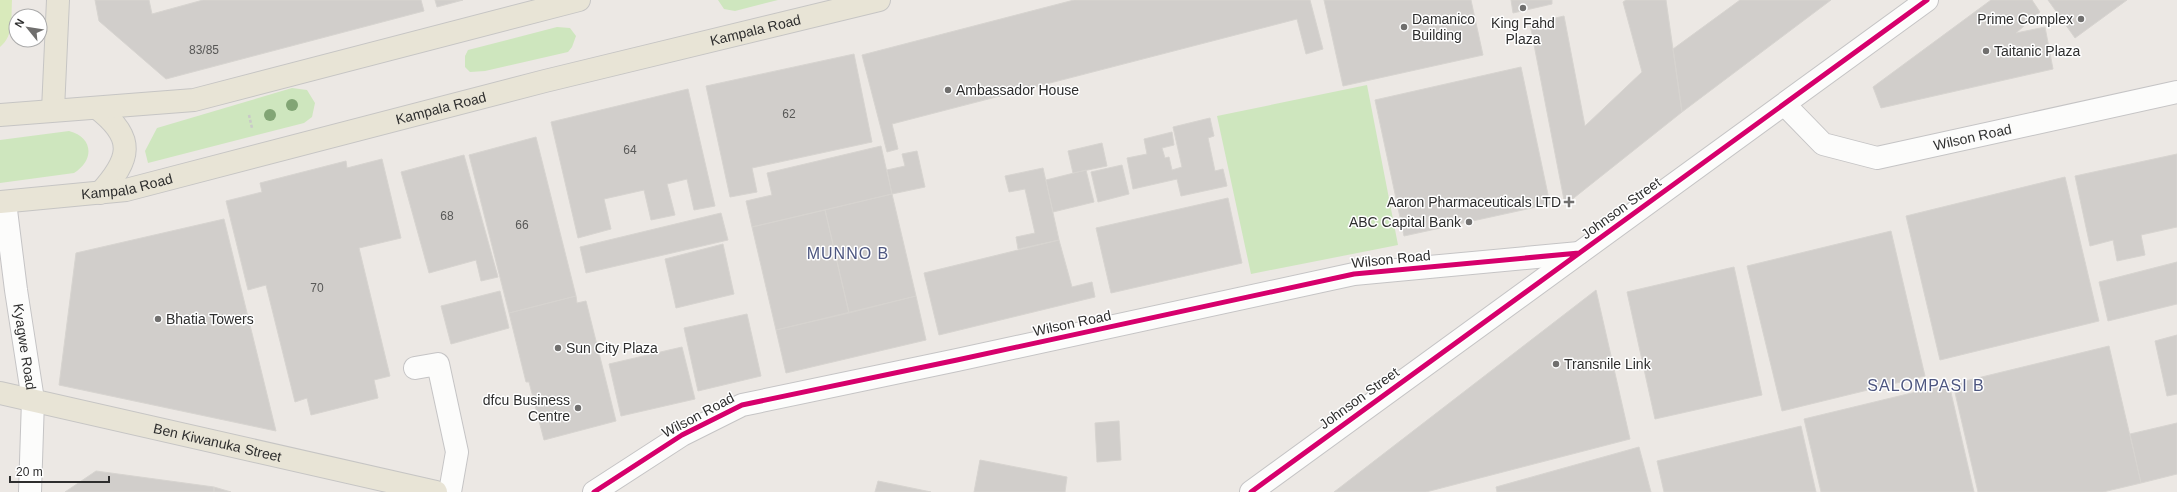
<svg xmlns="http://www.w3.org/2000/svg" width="2177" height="492" viewBox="0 0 2177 492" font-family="Helvetica,sans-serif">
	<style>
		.green { fill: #cee6be }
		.pitch { fill: #d9eabb }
		.building { fill: #d1cecb; stroke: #d7d4d0 }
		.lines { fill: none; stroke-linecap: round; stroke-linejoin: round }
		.minor-casing { stroke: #c5c4c5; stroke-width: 24 }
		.major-casing { stroke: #c6c5c4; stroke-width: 24 }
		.path { stroke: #c9c9c8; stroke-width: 2.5; stroke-dasharray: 3 2; stroke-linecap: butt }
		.minor { stroke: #fcfcfb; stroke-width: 22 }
		.major { stroke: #e8e4d6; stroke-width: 22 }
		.cycleway-casing { stroke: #fff; stroke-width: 8 }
		.cycleway { stroke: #d6006c; stroke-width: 5 }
		.tree { fill: #82a575 }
		.poi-dot { fill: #706f6e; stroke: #fff; stroke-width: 1.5 }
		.labels { text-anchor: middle; stroke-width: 3; stroke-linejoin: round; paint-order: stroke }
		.number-label { font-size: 12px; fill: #585857 }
		.poi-label { font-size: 14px; fill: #2e2e2e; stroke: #fff; text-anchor: start }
		.street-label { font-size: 14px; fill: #2e2e2e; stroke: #fff }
		.quarter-label { font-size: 16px; letter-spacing: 1px; fill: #4d5680; stroke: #fff }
	</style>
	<rect width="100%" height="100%" fill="#ece8e4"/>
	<path class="green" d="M718,0h60l-43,11 -11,-2z
		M557,27l13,1 6,8 -4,11 -4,5 -83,19 -15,1 -5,-5v-11l3,-6z
		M1367,85l31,160 -147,29 -34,-158z
		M292,88l15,2 8,13 -3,14 -8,6 -156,40 -3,-12 12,-23z
		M69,131c24,6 26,29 5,42l-74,10v-43z"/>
	<path class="pitch" d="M0,0h12c-1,17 2,36 -12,47z"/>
	<path class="building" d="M95,0h54l3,14 51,-14h218l3,11 -258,68 -67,-58z
		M435,0h28l-26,7z
		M1074,0h236l13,49 -17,5 -9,-35 -405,105 6,25 -11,3 -25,-97z
		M1324,0h147l12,55 -140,31z
		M1511,0h41v4l-39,9z
		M1626,0h40l16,112 -117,93 -35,-181 34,-8 21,110 57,-54 -19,-70z
		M1740,0h91l-149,112 -9,-63z
		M1991,0h41l8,12 -24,21 29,-6 8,42 -172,39 -8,-21z
		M2048,0h79l-52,38z
		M854,54l18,88 -120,26 5,24 -27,5 -24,-111z
		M1521,67l29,137 -146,32 -29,-136z
		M688,89l27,117 -21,4 -7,-31 -20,5 8,31 -24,5 -7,-30 -40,9 7,30 -33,9 -27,-116z
		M1210,118l4,18 -6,2 7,33 8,-2 4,17 -46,10 -4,-17 -44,10 -6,-31 20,-4 -3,-15 28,-7 2,13 -12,3 3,10 4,-1 3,13 10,-3 -9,-40z
		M536,137l40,159 -67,17 -40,-158z
		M1102,143l5,23 -34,7 -5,-22z
		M881,146l11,48 -140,33 -6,-26 26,-6 -5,-22z
		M917,151l8,36 -33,7 -5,-24 18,-4 -3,-12z
		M2177,154v73l-36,8 4,20 -28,6 -4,-21 -23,6 -15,-70z
		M464,155l34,122 -17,4 -5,-21 -47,13 -28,-101z
		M382,159l19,79 -42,10 31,128 -16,4 4,18 -67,17 -4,-17 -12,4 -29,-117 -18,5 -22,-89 36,-9 -2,-9 86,-22 1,7z
		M1122,165l7,29 -31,8 -7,-30z
		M1043,168l16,72 -41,9 -2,-12 19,-4 -10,-44 -16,3 -4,-16z
		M1086,170l8,32 -41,10 -7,-32z
		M2065,177l34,144 -159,39 -34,-144z
		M892,194l24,102 -67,17 -24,-103z
		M1228,198l14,65 -131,30 -15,-65z
		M825,210l24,103 -73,17 -24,-103z
		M721,213l7,27 -142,33 -6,-26z
		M224,219l52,212 -217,-46 17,-132z
		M1891,231l34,145 -143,35 -35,-145z
		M1059,240l13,47 20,-5 3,15 -156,38 -15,-62z
		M723,244l11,50 -58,14 -11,-49z
		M2177,262v42l-69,17 -9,-39z
		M1734,267l28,128 -107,24 -28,-127z
		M1596,290l34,149 -204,53h-92z
		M500,291l9,37 -58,16 -10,-38z
		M576,296l1,7 9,-2 30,120 -72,19 -15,-58h-3l-17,-69z
		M916,296l10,44 -140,33 -10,-43z
		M747,314l14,62 -63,15 -14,-63z
		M2177,335v59l-10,2 -12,-55z
		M2109,346l32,137 -38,9h-125l-25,-108z
		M682,347l13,52 -74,17 -12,-52z
		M1949,384l25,108h-153l-17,-73z
		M1119,421l2,39 -24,2 -2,-39z
		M2177,423v51l-36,9 -11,-49z
		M1801,426l15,66h-152l-7,-31z
		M1639,447l12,45h-154l-1,-5z
		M980,460l87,17 -2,15h-91z
		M96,471l118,16v5h-149z
		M878,481l53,11h-56z
		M214,487l17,5h-17z"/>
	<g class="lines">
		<defs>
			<g id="minor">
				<path id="s1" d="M1785,105l38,39 54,14 300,-66"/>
				<path id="s2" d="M5,202l11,88 17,110 -3,92"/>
				<path d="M415,368l23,-4 19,88 -7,40"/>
				<path d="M594,492l88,-57 60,-30 215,-45 397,-86 225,-21"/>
				<path d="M1251,492l676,-492"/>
			</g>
			<g id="major">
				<path d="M97,108c39,30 34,51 3,85"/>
				<path d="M53,110l5,-110"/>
				<path d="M0,115l194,-15 385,-100"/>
				<path id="s3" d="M0,202l126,-12 419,-109 334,-81"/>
				<path id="s4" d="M0,393l436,99"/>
			</g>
		</defs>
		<use href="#minor" class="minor-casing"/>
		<use href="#major" class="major-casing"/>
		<path class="path" d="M249,115l3,13"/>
		<use href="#minor" class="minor"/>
		<use href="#major" class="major"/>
		<defs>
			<path id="cycleway" d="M594,492l88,-57 60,-30 215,-45 397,-86 225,-21
				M1251,492l676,-492"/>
		</defs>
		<use href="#cycleway" class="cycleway-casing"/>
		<use href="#cycleway" class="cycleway"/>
	</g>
	<g class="tree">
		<circle cx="292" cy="105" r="6"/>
		<circle cx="270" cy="115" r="6"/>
	</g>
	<g class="poi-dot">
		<circle cx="1523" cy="8" r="4"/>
		<circle cx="2081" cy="19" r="4"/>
		<circle cx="1404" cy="27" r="4"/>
		<circle cx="1986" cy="51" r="4"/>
		<circle cx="948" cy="90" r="4"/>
		<path d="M1567 196h4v4h4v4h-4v4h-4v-4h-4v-4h4z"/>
		<circle cx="1469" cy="222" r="4"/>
		<circle cx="158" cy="319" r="4"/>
		<circle cx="558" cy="348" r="4"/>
		<circle cx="1556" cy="364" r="4"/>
		<circle cx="578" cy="408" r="4"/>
	</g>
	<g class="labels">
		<g class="number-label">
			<text x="204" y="54">83/85</text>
			<text x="789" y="118">62</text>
			<text x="630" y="154">64</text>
			<text x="447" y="220">68</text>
			<text x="522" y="229">66</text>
			<text x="317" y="292">70</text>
		</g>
		<g class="poi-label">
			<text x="1412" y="24">Damanico<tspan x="1412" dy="16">Building</tspan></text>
			<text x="2073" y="24" text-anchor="end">Prime Complex</text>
			<text x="1523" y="28" text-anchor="middle">King Fahd<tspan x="1523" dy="16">Plaza</tspan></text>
			<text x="1994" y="56">Taitanic Plaza</text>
			<text x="956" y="95">Ambassador House</text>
			<text x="1561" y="207" text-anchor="end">Aaron Pharmaceuticals LTD</text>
			<text x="1461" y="227" text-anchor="end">ABC Capital Bank</text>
			<text x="166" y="324">Bhatia Towers</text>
			<text x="566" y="353">Sun City Plaza</text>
			<text x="1564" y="369">Transnile Link</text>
			<text x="570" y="405" text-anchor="end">dfcu Business<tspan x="570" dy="16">Centre</tspan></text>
		</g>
		<g class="street-label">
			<text dy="5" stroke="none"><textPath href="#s3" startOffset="776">Kampala Road</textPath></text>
			<text dy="5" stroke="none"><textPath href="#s3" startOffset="452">Kampala Road</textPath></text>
			<text dy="5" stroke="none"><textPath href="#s1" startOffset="208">Wilson Road</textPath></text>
			<text dy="5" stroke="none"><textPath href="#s3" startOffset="128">Kampala Road</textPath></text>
			<text transform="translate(1621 208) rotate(-36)" y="5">Johnson Street</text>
			<text transform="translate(1391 259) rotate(-6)" y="5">Wilson Road</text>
			<text transform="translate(1072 323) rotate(-12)" y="5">Wilson Road</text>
			<text dy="5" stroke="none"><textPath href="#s2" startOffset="146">Kyagwe Road</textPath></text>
			<text transform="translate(1359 398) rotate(-36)" y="5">Johnson Street</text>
			<text transform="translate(698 415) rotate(-28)" y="5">Wilson Road</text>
			<text dy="5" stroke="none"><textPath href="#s4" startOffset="223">Ben Kiwanuka Street</textPath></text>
		</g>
		<g class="quarter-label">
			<text x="848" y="259">MUNNO B</text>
			<text x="1926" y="391">SALOMPASI B</text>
		</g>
	</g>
	<g transform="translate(28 28) rotate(300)"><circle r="19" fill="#ffffff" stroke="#ababab"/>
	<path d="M0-3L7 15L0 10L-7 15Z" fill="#706f6e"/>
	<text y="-6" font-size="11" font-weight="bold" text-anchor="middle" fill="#2e2e2e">N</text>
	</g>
	<path d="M10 476v6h99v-6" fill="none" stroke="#2e2e2e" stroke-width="2"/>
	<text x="16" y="476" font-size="12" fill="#2e2e2e" stroke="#ffffff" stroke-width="3" paint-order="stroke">20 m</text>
</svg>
